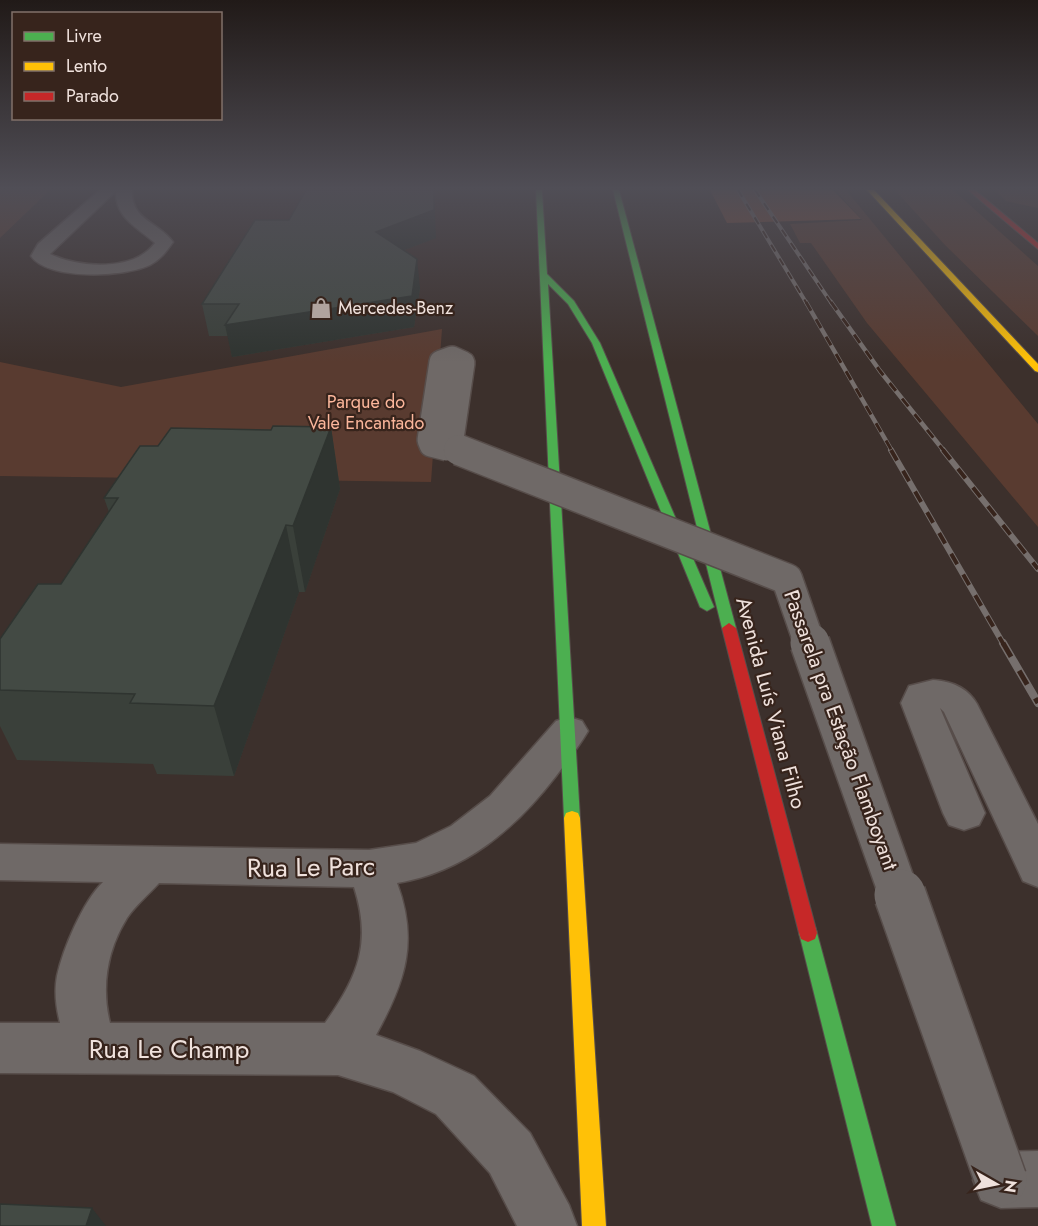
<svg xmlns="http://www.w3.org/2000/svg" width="1038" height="1226" viewBox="0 0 1038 1226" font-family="Jost,sans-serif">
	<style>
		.green { fill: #593b30 }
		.water { fill: #7d4936 }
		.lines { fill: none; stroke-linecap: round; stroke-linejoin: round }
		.street-casing { stroke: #574d4a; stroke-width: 3 }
		.fast-casing { stroke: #574d4a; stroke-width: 2 }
		.slow-casing { stroke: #574d4a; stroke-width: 2 }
		.jam-casing { stroke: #574d4a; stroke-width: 2 }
		.street { fill: #6f6967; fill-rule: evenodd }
		.fast { fill: #4caf50; fill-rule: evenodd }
		.slow { fill: #ffc107; fill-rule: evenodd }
		.jam { fill: #c62828; fill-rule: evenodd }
		.rail-far3-casing { stroke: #766f6d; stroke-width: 4 }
		.rail-far2-casing { stroke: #766f6d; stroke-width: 4.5 }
		.rail-far1-casing { stroke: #766f6d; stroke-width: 6 }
		.rail-casing { stroke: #766f6d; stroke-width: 8 }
		.rail-far3 { stroke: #37241c; stroke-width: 2; stroke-dasharray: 8; stroke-linecap: butt }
		.rail-far2 { stroke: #37241c; stroke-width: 3; stroke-dasharray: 10; stroke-linecap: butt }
		.rail-far1 { stroke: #37241c; stroke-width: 4; stroke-dasharray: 12; stroke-linecap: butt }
		.rail { stroke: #37241c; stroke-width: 5; stroke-dasharray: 16; stroke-linecap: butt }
		.street-bridge-far3-casing { stroke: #574d4a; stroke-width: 26; stroke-linecap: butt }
		.street-bridge-far2-casing { stroke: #574d4a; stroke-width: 33; stroke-linecap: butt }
		.street-bridge-far1-casing { stroke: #574d4a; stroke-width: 42; stroke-linecap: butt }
		.street-bridge-casing { stroke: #574d4a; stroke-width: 54; stroke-linecap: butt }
		.street-bridge-far3 { stroke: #6f6967; stroke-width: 23 }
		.street-bridge-far2 { stroke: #6f6967; stroke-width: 30 }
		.street-bridge-far1 { stroke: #6f6967; stroke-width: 39 }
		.street-bridge { stroke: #6f6967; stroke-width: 51 }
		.wall { fill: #3a403a }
		.shaded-wall { fill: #2f3430 }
		.building { fill: #434a44; stroke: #2f3430; stroke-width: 1.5 }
		.labels { text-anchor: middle; stroke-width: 4.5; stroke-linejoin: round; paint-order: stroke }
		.far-poi-label { font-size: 18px; fill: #efe1dc; stroke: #37241c; text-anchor: start }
		.far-park-label { font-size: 18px; fill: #fbb69b; stroke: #37241c }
		.street-label { font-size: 21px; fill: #efe1dc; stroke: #37241c }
		.near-street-label { font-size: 26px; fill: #efe1dc; stroke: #37241c }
	</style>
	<rect width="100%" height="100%" fill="#3c302c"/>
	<path class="green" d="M0,190h50l-50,48z
		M835,190h11l192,234v103l-171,-204 -56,-80h-11l-10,-19 72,-4z
		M895,190h58l85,76v70l-93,-91z
		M995,190h43v18l-32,-7z
		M442,329l-11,153 -431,-6v-114l121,25z"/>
	<path class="water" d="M710,190h123l28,29 -134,4z"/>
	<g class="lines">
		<defs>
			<path id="street" d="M100,190h32c-1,31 26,31 41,52 -7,10 -12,17 -23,23 -24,12 -102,16 -119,-9l7,-12zM116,191c-1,27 21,36 39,52 -21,29 -76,25 -105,11z
				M933,680c18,1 35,8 44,24l61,120v63l-15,-6 -79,-169 -4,-4 45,105 -6,12 -15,5 -15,-5 -6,-12 -42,-110 8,-17z
				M569,717l13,4 6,10c-9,16 -21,30 -32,45 -41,53 -91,96 -159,107 22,59 8,99 -21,152l44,16 54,25 56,57 39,72 8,21h-60l-27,-53 -54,-59 -43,-22 -55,-17 -338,-2v-50h60c-4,-16 -6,-31 -3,-47 6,-27 26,-75 46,-94l-103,-2v-36l369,6 47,-7 35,-17 39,-30 66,-75zM159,883l195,4c18,56 4,90 -29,136h-215c-9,-36 -3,-73 17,-105 8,-12 22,-24 32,-35z
				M1038,1151v56l-37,1 -20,-8 -8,-20 8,-20 20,-8z"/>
			<path id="fast" d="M536,190h6l5,84 27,27 26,42 114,264 -7,4 -7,-4 -108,-264 -24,-39 -20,-20 32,534 -2,5 -6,2 -6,-2 -2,-5z
				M613,190h6l117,438 -7,5 -7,-5z
				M808,924l7,3 2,6 79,293h-24l-73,-293 2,-6z"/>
			<path id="slow" d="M867,190h7l164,174v8l-3,-1z
				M572,811l6,2 2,5 26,408h-24l-18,-408 2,-5z"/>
			<path id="jam" d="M968,190h7l63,53v6z
				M729,623l7,5 81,305 -2,6 -7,3 -7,-3 -2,-6 -77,-305z"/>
		</defs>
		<use href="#street" class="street-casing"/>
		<use href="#fast" class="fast-casing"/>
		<use href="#slow" class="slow-casing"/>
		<use href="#jam" class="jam-casing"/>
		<use href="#street" class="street"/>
		<use href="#fast" class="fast"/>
		<use href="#slow" class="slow"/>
		<use href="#jam" class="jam"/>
		<defs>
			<path id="rail-far3" d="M738,190l69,114
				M755,190l77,114"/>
			<path id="rail-far2" d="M806,302l86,149
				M831,302l49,69 64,80"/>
			<path id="rail-far1" d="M891,450l113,195
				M943,450l95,119"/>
			<path id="rail" d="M1003,643l35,60"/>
		</defs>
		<use href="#rail-far3" class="rail-far3-casing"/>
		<use href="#rail-far2" class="rail-far2-casing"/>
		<use href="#rail-far1" class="rail-far1-casing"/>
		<use href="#rail" class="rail-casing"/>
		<use href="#rail-far3" class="rail-far3"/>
		<use href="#rail-far2" class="rail-far2"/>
		<use href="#rail-far1" class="rail-far1"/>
		<use href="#rail" class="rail"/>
		<defs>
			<path id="street-bridge-far3" d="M447,449l-16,-4 -2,-5 12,-78 11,-4 11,5 -11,76 3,8 6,4"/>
			<path id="street-bridge-far2" d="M459,450l328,129 23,66"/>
			<path id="street-bridge-far1" d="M810,643l90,254"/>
			<path id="street-bridge" d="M900,895l101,285"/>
		</defs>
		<use href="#street-bridge-far3" class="street-bridge-far3-casing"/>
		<use href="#street-bridge-far2" class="street-bridge-far2-casing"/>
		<use href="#street-bridge-far1" class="street-bridge-far1-casing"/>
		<use href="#street-bridge" class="street-bridge-casing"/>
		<use href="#street-bridge-far3" class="street-bridge-far3"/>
		<use href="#street-bridge-far2" class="street-bridge-far2"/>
		<use href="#street-bridge-far1" class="street-bridge-far1"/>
		<use href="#street-bridge" class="street-bridge"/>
	</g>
	<path class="wall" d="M436,238l-32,12 16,38 -6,39 -182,30 -4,-21h-19l-7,-32z
		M331,427l9,62 -35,103h-6l-65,184 -77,-2 -4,-10 -136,-4 -17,-34v-87l61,-55 48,-72 -5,-14 54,-52 113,-16z"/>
	<path class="shaded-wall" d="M434,190l2,48 -58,22 -2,-28z
		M417,259l3,29 -6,39 -182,30 -7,-32z
		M331,427l9,62 -35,103 -12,-66z
		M286,525l13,67 -65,184 -20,-70z
		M92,1208l14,18h-20z"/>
	<path class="building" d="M306,190h128v20l-58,22 41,27 -5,37 -187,29 14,-21h-37l53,-84h34z
		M273,426l58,1 -38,99 -7,-1 -72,181 -84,-3 5,-9 -135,-4v-51l38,-55h23l57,-86h-14l36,-52h18l13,-18 100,2z
		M0,1204l92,4 -6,18h-86z"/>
	<linearGradient id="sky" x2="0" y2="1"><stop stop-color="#211a18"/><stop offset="0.52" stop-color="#504e56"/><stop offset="1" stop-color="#504e56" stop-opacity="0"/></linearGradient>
	<rect width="1038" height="362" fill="url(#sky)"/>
	<defs>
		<symbol id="shop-bare" viewBox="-9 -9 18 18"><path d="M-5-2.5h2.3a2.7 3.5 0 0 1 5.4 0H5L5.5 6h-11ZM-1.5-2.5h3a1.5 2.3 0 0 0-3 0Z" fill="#b0a39e" stroke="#37241c" stroke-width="2.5" paint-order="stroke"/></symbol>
	</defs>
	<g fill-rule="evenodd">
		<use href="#shop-bare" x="306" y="293" width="30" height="30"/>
	</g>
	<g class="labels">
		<g class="far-poi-label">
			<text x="338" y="314">Mercedes-Benz</text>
		</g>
		<g class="far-park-label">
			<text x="366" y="408">Parque do<tspan x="366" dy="21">Vale Encantado</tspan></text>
		</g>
		<g class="street-label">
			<text transform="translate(771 703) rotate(75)" y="7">Avenida Luís Viana Filho</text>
			<text transform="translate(841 730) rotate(70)" y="7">Passarela pra Estação Flamboyant</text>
		</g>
		<g class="near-street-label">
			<text transform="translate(311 867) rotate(-1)" y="9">Rua Le Parc</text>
			<text x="169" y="1058">Rua Le Champ</text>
		</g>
	</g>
	<rect x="12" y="12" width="210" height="108" fill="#37241c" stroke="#817069" stroke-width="1.5"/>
	<rect x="24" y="32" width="30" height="9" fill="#4caf50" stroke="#817069" stroke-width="1.5"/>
	<text x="66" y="42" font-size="18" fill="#efe1dc">Livre</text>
	<rect x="24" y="62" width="30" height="9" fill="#ffc107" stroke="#817069" stroke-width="1.5"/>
	<text x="66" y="72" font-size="18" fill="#efe1dc">Lento</text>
	<rect x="24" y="92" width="30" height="9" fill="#c62828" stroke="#817069" stroke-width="1.5"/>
	<text x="66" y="102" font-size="18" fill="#efe1dc">Parado</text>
	<g transform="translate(996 1184) rotate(99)" stroke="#37241c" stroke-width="4.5" paint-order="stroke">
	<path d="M0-4.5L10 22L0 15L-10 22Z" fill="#efe1dc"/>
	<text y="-9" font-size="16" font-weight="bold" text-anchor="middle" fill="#efe1dc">N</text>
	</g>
</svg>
